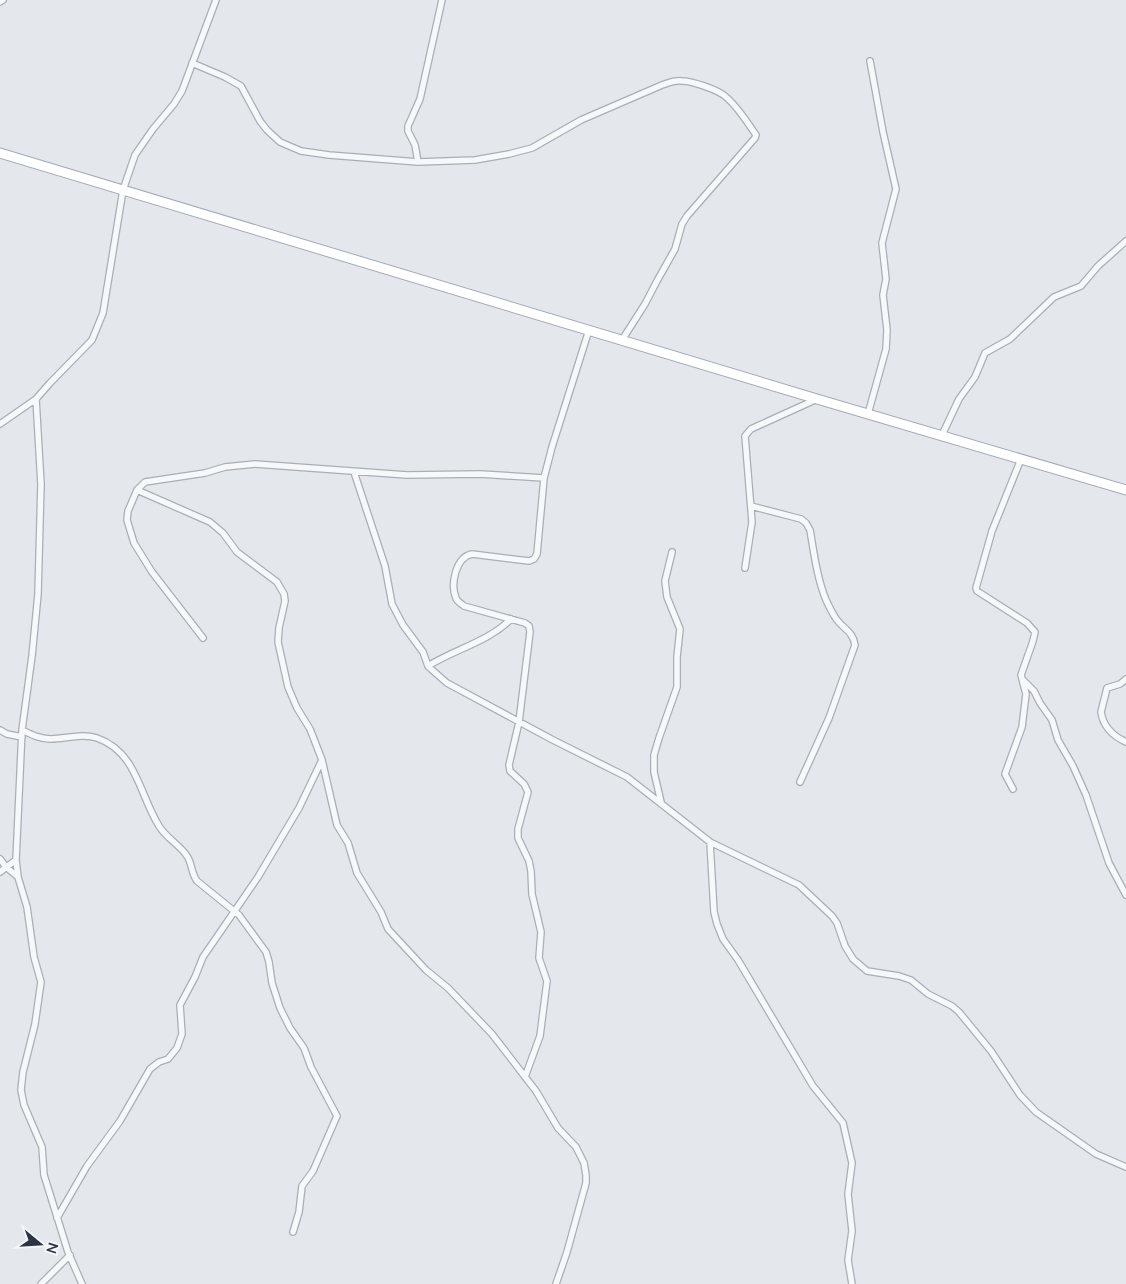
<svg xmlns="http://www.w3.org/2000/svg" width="1126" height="1284" viewBox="0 0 1126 1284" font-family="Mulish,sans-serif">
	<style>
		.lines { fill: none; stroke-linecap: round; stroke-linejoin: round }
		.street-casing { stroke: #a9aeb7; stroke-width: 8 }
		.primary-casing { stroke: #a3abb8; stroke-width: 11 }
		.street { stroke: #f7f8fa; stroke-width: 5.5 }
		.primary { stroke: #fff; stroke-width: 9 }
	</style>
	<rect width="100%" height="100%" fill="#e4e7ec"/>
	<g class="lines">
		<defs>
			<path id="street" d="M0,2l3,-2
				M192,63l33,14 16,9 19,35 7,9 13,12 21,9 28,4 89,7 57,-2 34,-6 23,-6 49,-28 81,-35c6,-2 13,-5 20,-4 10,0 37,9 44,16 12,10 21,25 30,38l-1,3 -68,78 -5,8 -7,25 -18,32 -12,23 -23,36
				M418,162l-3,-17 -7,-14v-5l12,-27 22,-99
				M36,399l5,85 -3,110 -6,62 -10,74 -6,130 2,17 9,30 7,50 7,25 -6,42 -12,48 -2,18 3,15 18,42 2,28 24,77 14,32
				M868,414l18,-65 1,-19 -4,-35 3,-16 -4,-36 14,-54 -13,-57 -13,-71
				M0,424l36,-25 14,-16 42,-43 11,-27 20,-123 12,-35 18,-26 21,-25 8,-13 34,-91
				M942,435l17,-36 16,-22 10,-24 25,-14 44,-42 27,-11 17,-20 28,-25
				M354,472l31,94 7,38 11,21 20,27 5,14 3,3 16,14 106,57 74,37 83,65 89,43 33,31 5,7 8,23 8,13 14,12 32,5 12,4 17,14 24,12 7,6 32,39 29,44 16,17 60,42 30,13
				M137,490l73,32 13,11 14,19 40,30 7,12 1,7 -6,27 -1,14 10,45 9,21 13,21 12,31 15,65 11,18 9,30 24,39 7,17 38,41 22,18 44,46 44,57 22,37 18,19 8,16 2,12v8l-19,69 -11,32
				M751,506l50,13 5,4 4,7c4,23 7,48 16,70 3,6 7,15 11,20 8,10 16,12 18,25l-26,73 -29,64
				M745,568l7,-46 -7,-86 6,-7 66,-30
				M203,638l-51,-66 -18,-29 -7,-23 1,-9 9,-21 8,-8 60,-9 20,-6 30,-3 152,11 73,-1 64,4
				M428,666c27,-17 60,-24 83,-47
				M1126,679l-6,5 -13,4 -6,24c2,14 12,24 25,30
				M1023,680l11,11 6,12 12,17 6,20 15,26 13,29 23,68 17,32
				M0,730l7,4 15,3
				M22,730c10,5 18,9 29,9 14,0 31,-6 46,-1 40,14 42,56 62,88 7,12 21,19 28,30 5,7 4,17 10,25l42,34 27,37 3,10 3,21 8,25 10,20 14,20 7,19 26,49 -24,55 -11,15 -3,26 -6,20
				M1013,789l-8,-15 17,-47 4,-33 -5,-19 12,-34 2,-9 -8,-9 -50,-32 -1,-3 16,-57 29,-72
				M661,802l-7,-30v-17l5,-17 18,-51v-30l3,-28 -13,-32 -2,-16 7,-29
				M710,842l4,70 3,12 6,15 15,21 75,126 30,37 9,40 -4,31 4,37 -4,29 4,24
				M0,859l6,8 12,10
				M0,872l16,-12
				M525,1077l15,-41 7,-55 -8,-23 2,-26 -9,-38 -1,-23 -2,-10 -11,-23v-9l10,-37 -4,-8 -14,-13 -1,-6 10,-43 11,-90 -1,-6 -4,-3 -61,-17c-3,-3 -7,-4 -8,-8 -6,-14 0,-41 16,-44l57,7 5,-2 3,-5 7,-76 8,-31 37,-117
				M57,1218l30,-52 33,-45 30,-52 9,-7 9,-3 9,-11 5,-14 -2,-29 15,-28 8,-20 55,-80 41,-69 23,-48
				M41,1284l29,-29"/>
			<path id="primary" d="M0,153l817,246 309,91"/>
		</defs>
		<use href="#street" class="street-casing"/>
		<use href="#primary" class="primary-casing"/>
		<use href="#street" class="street"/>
		<use href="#primary" class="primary"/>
	</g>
	<g transform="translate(40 1244) rotate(108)" stroke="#f4f6f9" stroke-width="4" paint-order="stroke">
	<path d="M0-4L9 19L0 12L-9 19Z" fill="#2b3445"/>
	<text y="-8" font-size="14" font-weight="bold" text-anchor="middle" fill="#2b3445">N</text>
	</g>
</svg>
